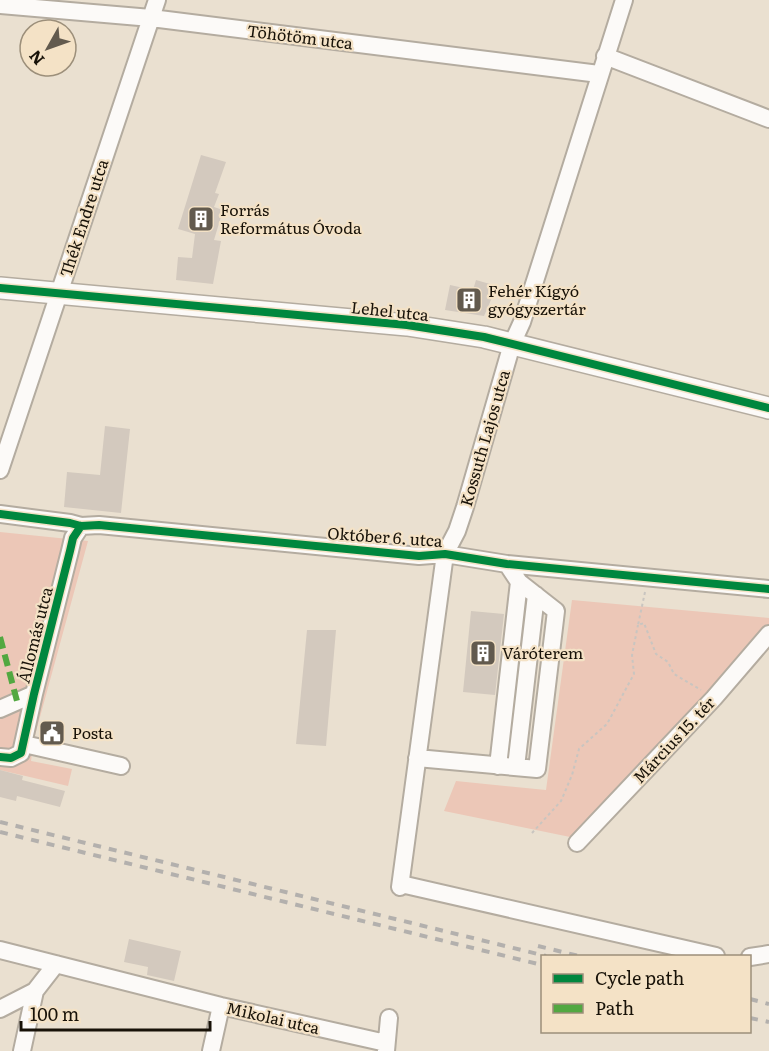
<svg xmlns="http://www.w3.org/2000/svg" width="769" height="1051" viewBox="0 0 769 1051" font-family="Literata,serif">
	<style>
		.green { fill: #ecc7b7 }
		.building { fill: #d3c9be }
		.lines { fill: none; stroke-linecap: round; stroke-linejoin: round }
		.minor-casing { stroke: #b4aca0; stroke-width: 20 }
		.major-casing { stroke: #b4aca0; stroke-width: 24 }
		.path { stroke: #c9c5c0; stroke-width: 2; stroke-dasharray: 3 3; stroke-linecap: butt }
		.minor { stroke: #fcfaf8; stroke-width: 16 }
		.major { stroke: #fcfaf8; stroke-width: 21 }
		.rail { stroke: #b3b0ad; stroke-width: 4; stroke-dasharray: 8 8; stroke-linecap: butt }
		.quiet { stroke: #52a841; stroke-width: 6; stroke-dasharray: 12 6; stroke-linecap: butt }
		.cycleway-casing { stroke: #f4e2c6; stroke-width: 11 }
		.cycleway { stroke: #00873e; stroke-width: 8 }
		.labels { text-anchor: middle; stroke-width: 4.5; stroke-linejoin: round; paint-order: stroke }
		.street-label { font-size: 16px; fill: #181208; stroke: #f4e2c6 }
		.poi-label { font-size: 16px; fill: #181208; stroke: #f4e2c6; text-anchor: start }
	</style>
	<rect width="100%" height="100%" fill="#eae0d0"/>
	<path class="green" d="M0,532l88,9 -54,198 -3,22 41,8 -4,17 -68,-16z
		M572,600l197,18v18l-194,202 -131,-27 12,-30 90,9z"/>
	<path class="building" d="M201,155l25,7 -11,31 4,1 -5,13 9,3 -9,30 7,1 -8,43 -37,-4 2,-23 14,1 3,-24 -17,-5z
		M476,280l21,6 -13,30 -39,-6 5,-25 23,5z
		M105,426l25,3 -9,84 -57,-6 3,-35 33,3z
		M471,611l33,3 -9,81 -32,-3z
		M307,630h29l-10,116 -30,-2z
		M0,770l23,6 -1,4 43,11 -5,16 -43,-11 -1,5 -16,-4z
		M129,939l52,12 -7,30 -27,-6 1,-8 -24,-5z"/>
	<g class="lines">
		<defs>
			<path id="minor" d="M0,5l151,13 448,56
				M605,56l164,63
				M0,470l157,-470
				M0,514l70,9 11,3 18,-1 320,31 26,-2 62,10 262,25
				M0,709l34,-15
				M24,744l97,22
				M0,757l11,1 10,-5 13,-59 36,-143 3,-13 8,-12
				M417,758l120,11 19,-158 -37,-29 -12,-18
				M498,766l21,-184
				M516,767l20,-172
				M577,843l137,-145 55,-64
				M401,884l315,72
				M400,887l45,-333 12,-23 8,-24 47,-163 10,-22 102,-322
				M0,950l221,56 165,37
				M750,957l19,-3
				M0,1009l35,-18
				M22,1051l13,-60 21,-27
				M211,1051l10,-45
				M386,1051l3,-33"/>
			<path id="major" d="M0,288l407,37 77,12 285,71"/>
		</defs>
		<use href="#minor" class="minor-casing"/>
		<use href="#major" class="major-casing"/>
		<path class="path" d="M645,592l-7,33 6,-2 12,31 12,8 6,12 27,16
			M532,833l29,-32 11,-26 7,-26 28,-25 21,-39 6,-11 -2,-19 6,-30"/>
		<use href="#minor" class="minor"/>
		<use href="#major" class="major"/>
		<path class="rail" d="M0,822l546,134
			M0,832l542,133
			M538,946l41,10
			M750,999l19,5
			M750,1018l19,4"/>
		<path class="quiet" d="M0,637l17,64"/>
		<defs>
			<path id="cycleway" d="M0,288l407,37 77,12 285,71
				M0,514l70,9 11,3 18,-1 320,31 26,-2 62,10 262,25
				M0,757l11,1 10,-5 13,-59 36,-143 3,-13 8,-12"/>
		</defs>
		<use href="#cycleway" class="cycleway-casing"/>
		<use href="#cycleway" class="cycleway"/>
	</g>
	<defs>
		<symbol id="building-square" viewBox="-11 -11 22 22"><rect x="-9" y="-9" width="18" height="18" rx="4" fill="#625a4e" stroke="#f4e2c6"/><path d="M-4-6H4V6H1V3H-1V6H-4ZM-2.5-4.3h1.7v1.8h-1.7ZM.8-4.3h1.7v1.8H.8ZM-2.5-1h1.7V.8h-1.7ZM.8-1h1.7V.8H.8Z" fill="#fff"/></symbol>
		<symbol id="civic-square" viewBox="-11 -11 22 22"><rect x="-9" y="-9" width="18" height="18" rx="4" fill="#625a4e" stroke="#f4e2c6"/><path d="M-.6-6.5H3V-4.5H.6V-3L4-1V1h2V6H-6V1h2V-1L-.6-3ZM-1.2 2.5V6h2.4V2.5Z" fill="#fff"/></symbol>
	</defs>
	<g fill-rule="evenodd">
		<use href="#building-square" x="186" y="204" width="30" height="30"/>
		<use href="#building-square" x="454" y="285" width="30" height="30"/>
		<use href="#building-square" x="468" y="638" width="30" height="30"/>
		<use href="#civic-square" x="37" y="718" width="30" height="30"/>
	</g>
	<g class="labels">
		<g class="street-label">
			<text transform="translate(300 37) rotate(7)" y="6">Töhötöm utca</text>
			<text transform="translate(84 218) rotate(-72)" y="6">Thék Endre utca</text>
			<text transform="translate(390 311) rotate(6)" y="6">Lehel utca</text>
			<text transform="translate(485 438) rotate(-74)" y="6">Kossuth Lajos utca</text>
			<text transform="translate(385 537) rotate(4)" y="6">Október 6. utca</text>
			<text transform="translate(35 635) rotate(-76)" y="6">Állomás utca</text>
			<text transform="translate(674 740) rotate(-47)" y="6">Március 15. tér</text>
			<text transform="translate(273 1018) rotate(13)" y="6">Mikolai utca</text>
		</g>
		<g class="poi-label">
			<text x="220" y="216">Forrás<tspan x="220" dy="18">Református Óvoda</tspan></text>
			<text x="488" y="297">Fehér Kígyó<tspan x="488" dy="18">gyógyszertár</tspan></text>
			<text x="502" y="659">Váróterem</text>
			<text x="72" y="739">Posta</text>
		</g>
	</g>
	<rect x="541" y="955" width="210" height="78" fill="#f4e2c6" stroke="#9c8f7a" stroke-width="1.5"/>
	<rect x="553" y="974" width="30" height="9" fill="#00873e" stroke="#9c8f7a" stroke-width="1.5"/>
	<text x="595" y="985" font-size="18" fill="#181208">Cycle path</text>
	<rect x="553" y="1004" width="30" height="9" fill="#52a841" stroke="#9c8f7a" stroke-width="1.5"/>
	<text x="595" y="1015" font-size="18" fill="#181208">Path</text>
	<g transform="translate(48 48) rotate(230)"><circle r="28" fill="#f4e2c6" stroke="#9c8f7a" stroke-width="1.5"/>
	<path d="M0-4.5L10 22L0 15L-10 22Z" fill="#625a4e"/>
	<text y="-9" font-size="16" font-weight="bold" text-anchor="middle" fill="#181208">N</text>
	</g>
	<path d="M21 1021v9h189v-9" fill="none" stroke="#181208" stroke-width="3"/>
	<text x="30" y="1021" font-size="18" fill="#181208" stroke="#f4e2c6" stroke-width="4.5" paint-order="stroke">100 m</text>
</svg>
